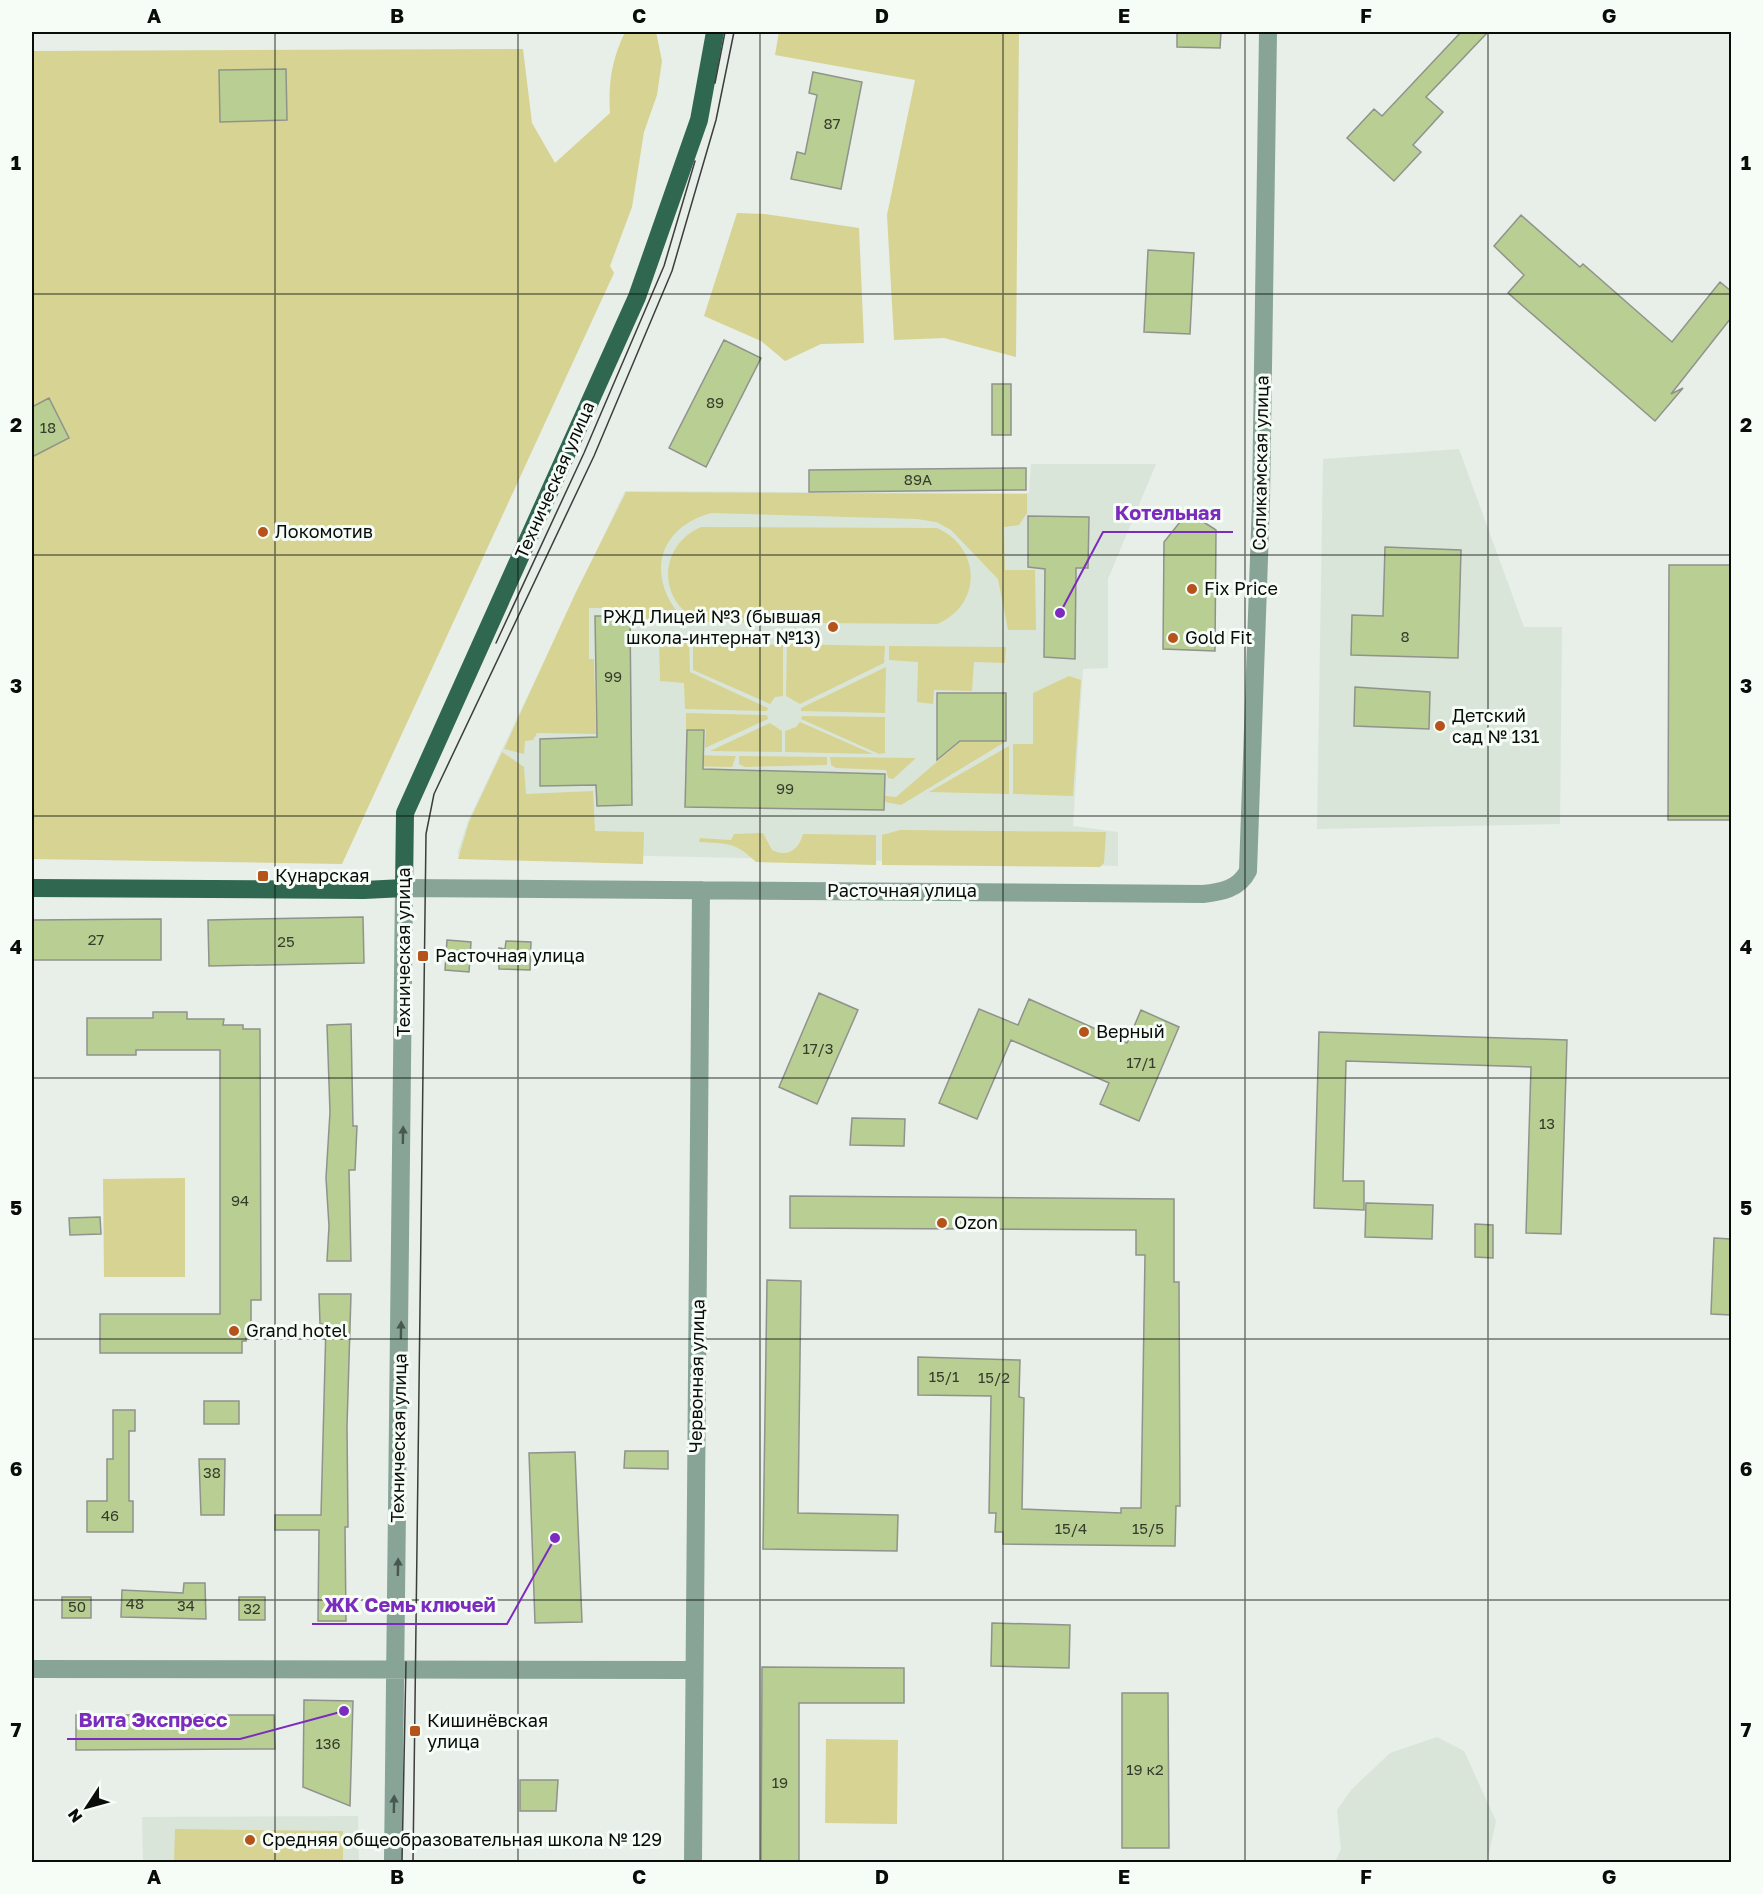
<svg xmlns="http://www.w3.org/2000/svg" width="1763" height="1894" viewBox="0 0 1763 1894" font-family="'Golos Text',sans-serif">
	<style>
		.built { fill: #dae5d9 }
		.green { fill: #d7d392 }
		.building { fill: #b8ce92; stroke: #90938c; stroke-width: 1.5 }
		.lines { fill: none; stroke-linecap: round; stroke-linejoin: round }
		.minor { stroke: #87a496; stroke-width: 18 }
		.major { stroke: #2f6750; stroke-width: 18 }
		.tram { stroke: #3b3e3b; stroke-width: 1.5 }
		.oneway { fill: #485850 }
		.grid { fill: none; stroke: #0a0c0a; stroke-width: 1.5; stroke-opacity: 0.55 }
		.poi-dot { fill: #b5531a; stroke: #f6fcf6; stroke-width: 2 }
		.labels { text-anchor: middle; stroke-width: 6; stroke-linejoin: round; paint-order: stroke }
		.number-label { font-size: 15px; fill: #363c2c }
		.street-label { font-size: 18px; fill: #0a0c0a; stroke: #f6fcf6 }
		.poi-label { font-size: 18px; fill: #0a0c0a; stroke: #f6fcf6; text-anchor: start }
		.leader { fill: none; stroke: #7b2cbf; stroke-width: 2 }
		.callout-dot { fill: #7b2cbf; stroke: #f6fcf6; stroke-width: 2 }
		.callout-label { font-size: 20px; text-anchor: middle; font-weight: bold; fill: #7b2cbf; stroke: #f6fcf6; stroke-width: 6; stroke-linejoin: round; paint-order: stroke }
		.neatline { fill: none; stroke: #0a0c0a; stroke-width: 2 }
		.grid-label { font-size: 20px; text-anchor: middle; font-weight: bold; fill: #0a0c0a }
	</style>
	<rect width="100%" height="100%" fill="#e8eee8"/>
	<path class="built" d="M1459,449l65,178h38l-2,197 -243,5 6,-370z
		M1031,464h125l-48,115v89l-25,1 -10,157 45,6v34l-466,-10 -195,-2 11,-33 157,-330 404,2z
		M1437,1737l27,14 32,70 -9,41h-152l6,-13 -4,-39 14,-20 39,-37z
		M358,1816l1,46h-216l-1,-45z"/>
	<path class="green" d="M625,32h31l6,29 -5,34 -13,37 -12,75 -22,59 4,7 -272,591 -310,-5v-808l491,-2 9,74 23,40 55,-50c-2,-30 2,-54 15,-81z
		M779,32h240l-3,325 -72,-19 -50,2 -7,-125 28,-135 -140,-25z
		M737,213l28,1 94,14 5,115 -43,1 -36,17 -24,-20 -57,-25z
		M626,492l401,2v19l-8,12 -15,2 1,43h30l1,60h-28l-10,-51 -47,-49 -15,-8 -19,-3 -206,-6c-57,16 -65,69 -25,109l-51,-1 -1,-13h-45v51h5l2,75 -59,-1 -4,7 -8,1 -1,13 -20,-5 72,-157z
		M701,527l236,1c45,20 45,77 0,96l-235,-2c-45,-18 -45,-76 -1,-95z
		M659,639l30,1 1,32 78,36 -1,3 -82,-2 -1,-26 -24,-2z
		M693,641l90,4v51l-8,1 -5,7 -77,-34z
		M787,644l98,2 -1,17 -84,41 -14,-8z
		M889,646l117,1 -1,16 -31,-1 -2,29 -38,-1 -1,14 -16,-2 1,-40 -29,-2z
		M886,667l-1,46 -84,-2v-3z
		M1069,676l12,4 -8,116 -60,-2v-50h20v-51z
		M686,713l81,2 1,4 -63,29 1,-19h-20z
		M802,716l83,1v36l-6,1 -78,-35z
		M800,722l73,32 -88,-2v-21l11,-4z
		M770,723l12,8v21l-72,-1z
		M960,742h45l-104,63 -16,-3v-6l11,1z
		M1009,746v48l-80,-2z
		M502,752l22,15 2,27 67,-3 2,40 49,1 -1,32 -185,-5 11,-37z
		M686,755l50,1 -4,11 -47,-1z
		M739,756l88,1v8l-82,2 -6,-3z
		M830,757l86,1 -23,21 -5,-1 -2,-8 -50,-2 -5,-3z
		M900,830l206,2 -2,31 -4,4 -218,-2v-30z
		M763,833l9,17c16,8 27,-1 31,-16l73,1v30l-120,-3c-22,-21 -28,-18 -57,-20l1,-4 31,2 3,-6z
		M185,1178v99h-81l-1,-98z
		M826,1739l72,1 -1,84 -72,-1z
		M175,1829l168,2v31h-169z"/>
	<path class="building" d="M1177,32h44l-1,16 -43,-1z
		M1461,32h27l-62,65 17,15 -30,33 8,7 -27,29 -47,-43 27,-29 8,7z
		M286,69l1,51 -67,2 -1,-52z
		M813,72l49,10 -21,107 -50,-10 6,-27 8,2 12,-59 -8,-2z
		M1521,215l59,52 3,-3 89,78 48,-60 11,9v27l-60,76 12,-6 -28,33 -147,-128 16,-18 -30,-29z
		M1148,250l46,3 -4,81 -46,-2z
		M724,340l37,18 -55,109 -37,-19z
		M992,384h19v51h-19z
		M49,398l20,40 -37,19v-50z
		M1026,468v22l-217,2v-22z
		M1188,512l28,18 -1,121 -52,-2 1,-107z
		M1028,516l61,1 -1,51h-12l-1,91 -31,-2 1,-88 -17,-2z
		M1385,547l76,3 -3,108 -107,-3 1,-40 31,1z
		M1669,565h62l-1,255h-62z
		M595,616h35l2,189 -35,1 -1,-21 -56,1v-47l57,-2z
		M1355,687l75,5 -1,37 -75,-3z
		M937,693h69v48h-46l-23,19z
		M687,730h17l-1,39 182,5 -1,36 -199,-3z
		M363,917l1,46 -155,3 -1,-46z
		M161,919v41h-129v-40z
		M447,940l24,2 -2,30 -24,-2z
		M506,941l25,1 -1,28 -31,-1v-21l6,1z
		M819,993l39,17 -41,94 -38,-17z
		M1029,999l98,44 14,-33 38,17 -40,94 -39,-17 9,-21 -98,-43 -34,79 -38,-16 40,-94 39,16z
		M153,1012h34v7h37l-1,6h20v4h17l1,271h-10v26h-5v15h-4v12h-142v-39h120v-264h-84v5h-49v-37h66z
		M351,1024l2,102h4l-2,44h-6l2,91h-24l2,-35 -3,-48 4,-66 -3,-87z
		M1319,1032l248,8 -6,194 -35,-1 5,-166 -185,-6 -3,120h21v29l-50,-2z
		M852,1118l53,1 -1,27 -54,-1z
		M790,1196l384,3v83h5l1,224h-4l-1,40 -172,-2v-12h-8l1,-19h-7l2,-117 -73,-1v-38l102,3 -1,37 5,1 -2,111 99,4v-5h20l4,-253h-9v-25l-346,-2z
		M1366,1203l67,2 -1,34 -67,-2z
		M100,1217l1,17 -31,1 -1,-17z
		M1475,1224l18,1v33l-18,-1z
		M1714,1238l17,1v76l-20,-1z
		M767,1280l34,1 -3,232 100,2 -1,36 -134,-2z
		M319,1294h32l-4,132 1,101h-3l1,94h-28l1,-91h-44v-15h46l5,-191h-6z
		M204,1401h35v23h-35z
		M113,1410h22v21h-6v70h4v31h-46v-31h20v-42h6z
		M625,1451h43v18l-44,-1z
		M575,1452l7,170 -47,1 -6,-170z
		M199,1459h26l-1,56h-23z
		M184,1583h21l1,36 -85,-2 1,-27 61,3z
		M62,1597h29v21h-29z
		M239,1597h26v23h-26z
		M992,1623l78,2 -1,43 -78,-2z
		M762,1667l142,1v35h-105v160h-38z
		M1122,1693h46l1,155h-47z
		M304,1700l49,1 -3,105 -47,-19z
		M76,1715h198l1,34 -199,1z
		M520,1780h38l-2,31h-36z"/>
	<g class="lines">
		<path class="minor" d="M32,1669l661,1
			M393,1862l11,-974 799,6c18,-2 36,-5 45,-23l13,-370 7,-469
			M693,1862l8,-972"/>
		<path class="major" d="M32,888l332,2 40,-2 1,-75 232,-516 62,-177 16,-88"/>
		<path class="tram" d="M715,83l10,-51
			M496,643l88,-190 80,-187 31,-105
			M402,1862l4,-200
			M413,1862l13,-1028 8,-40 160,-338 78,-185 44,-151 18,-88"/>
	</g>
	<defs><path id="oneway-solid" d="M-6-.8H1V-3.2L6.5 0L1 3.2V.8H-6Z" transform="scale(1.5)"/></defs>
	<g class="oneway">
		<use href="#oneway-solid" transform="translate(403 1135) rotate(-89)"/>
		<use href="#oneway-solid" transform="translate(401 1330) rotate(-89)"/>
		<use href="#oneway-solid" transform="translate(398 1567) rotate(-89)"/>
		<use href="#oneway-solid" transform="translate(394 1804) rotate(-89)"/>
	</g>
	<path class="grid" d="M275,32v1830M518,32v1830M760,32v1830M1003,32v1830M1245,32v1830M1488,32v1830M32,294h1700M32,555h1700M32,816h1700M32,1078h1700M32,1339h1700M32,1600h1700"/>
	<g class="poi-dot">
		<circle cx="263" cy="532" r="6"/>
		<circle cx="1192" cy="589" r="6"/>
		<circle cx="833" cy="627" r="6"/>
		<circle cx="1173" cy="638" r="6"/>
		<circle cx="1440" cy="726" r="6"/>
		<rect x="257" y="870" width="12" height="12" rx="3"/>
		<rect x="417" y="950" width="12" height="12" rx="3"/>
		<circle cx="1084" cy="1032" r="6"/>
		<circle cx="942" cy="1223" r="6"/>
		<circle cx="234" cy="1331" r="6"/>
		<rect x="409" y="1725" width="12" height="12" rx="3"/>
		<circle cx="250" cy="1840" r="6"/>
	</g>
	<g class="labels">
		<g class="number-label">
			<text x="832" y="129">87</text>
			<text x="715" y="408">89</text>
			<text x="48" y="433">18</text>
			<text x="918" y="485">89А</text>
			<text x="1405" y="642">8</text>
			<text x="613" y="682">99</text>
			<text x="785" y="794">99</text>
			<text x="96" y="945">27</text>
			<text x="286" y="947">25</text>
			<text x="818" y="1054">17/3</text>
			<text x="1141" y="1068">17/1</text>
			<text x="1547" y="1129">13</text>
			<text x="240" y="1206">94</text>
			<text x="944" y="1382">15/1</text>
			<text x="994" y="1383">15/2</text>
			<text x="212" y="1478">38</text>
			<text x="110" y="1521">46</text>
			<text x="1071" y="1534">15/4</text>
			<text x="1148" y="1534">15/5</text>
			<text x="135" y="1609">48</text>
			<text x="186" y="1611">34</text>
			<text x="77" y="1612">50</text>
			<text x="252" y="1614">32</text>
			<text x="328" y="1749">136</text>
			<text x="1145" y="1775">19 к2</text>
			<text x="780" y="1788">19</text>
		</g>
		<g class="street-label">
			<text transform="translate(1261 463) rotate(-89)" y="6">Соликамская улица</text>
			<text transform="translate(555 480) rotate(-66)" y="6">Техническая улица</text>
			<text x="902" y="897">Расточная улица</text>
			<text transform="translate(404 952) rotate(-90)" y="6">Техническая улица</text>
			<text transform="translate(697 1376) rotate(-89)" y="6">Червонная улица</text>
			<text transform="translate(399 1438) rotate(-89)" y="6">Техническая улица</text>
		</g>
		<g class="poi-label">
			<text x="275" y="538">Локомотив</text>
			<text x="1204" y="595">Fix Price</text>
			<text x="821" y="623" text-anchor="end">РЖД Лицей №3 (бывшая<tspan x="821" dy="21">школа-интернат №13)</tspan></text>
			<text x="1185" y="644">Gold Fit</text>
			<text x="1452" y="722">Детский<tspan x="1452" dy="21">сад № 131</tspan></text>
			<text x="275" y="882">Кунарская</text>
			<text x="435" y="962">Расточная улица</text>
			<text x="1096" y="1038">Верный</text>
			<text x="954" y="1229">Ozon</text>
			<text x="246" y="1337">Grand hotel</text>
			<text x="427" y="1727">Кишинёвская<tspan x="427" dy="21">улица</tspan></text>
			<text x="262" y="1846">Средняя общеобразовательная школа № 129</text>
		</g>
	</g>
	<path class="leader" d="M1060 613L1103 532H1233M555 1538L507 1624H312M344 1711L240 1739H67"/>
	<g class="callout-dot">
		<circle cx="1060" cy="613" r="6"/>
		<circle cx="555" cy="1538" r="6"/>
		<circle cx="344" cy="1711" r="6"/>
	</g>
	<g class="callout-label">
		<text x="1168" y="520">Котельная</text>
		<text x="410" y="1612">ЖК Семь ключей</text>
		<text x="153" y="1727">Вита Экспресс</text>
	</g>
	<rect width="1763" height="1894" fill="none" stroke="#f6fcf6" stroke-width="66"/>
	<g transform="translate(87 1807) rotate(234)" stroke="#f6fcf6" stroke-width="4.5" paint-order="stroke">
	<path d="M0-4.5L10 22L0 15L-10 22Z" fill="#0a0c0a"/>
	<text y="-9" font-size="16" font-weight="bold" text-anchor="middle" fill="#0a0c0a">N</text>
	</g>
	<rect x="33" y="33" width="1697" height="1828" class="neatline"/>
	<g class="grid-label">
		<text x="154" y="23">A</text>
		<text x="397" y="23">B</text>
		<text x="639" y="23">C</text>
		<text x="882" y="23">D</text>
		<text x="1124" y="23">E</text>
		<text x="1366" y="23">F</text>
		<text x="1609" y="23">G</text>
		<text x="16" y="170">1</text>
		<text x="1746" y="170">1</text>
		<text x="16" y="432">2</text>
		<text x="1746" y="432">2</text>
		<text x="16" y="693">3</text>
		<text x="1746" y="693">3</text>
		<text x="16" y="954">4</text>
		<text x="1746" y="954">4</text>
		<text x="16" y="1215">5</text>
		<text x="1746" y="1215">5</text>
		<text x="16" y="1476">6</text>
		<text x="1746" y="1476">6</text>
		<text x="16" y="1737">7</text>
		<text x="1746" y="1737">7</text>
		<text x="154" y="1884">A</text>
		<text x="397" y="1884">B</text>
		<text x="639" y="1884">C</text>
		<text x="882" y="1884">D</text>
		<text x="1124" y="1884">E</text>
		<text x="1366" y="1884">F</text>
		<text x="1609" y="1884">G</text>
	</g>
</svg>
